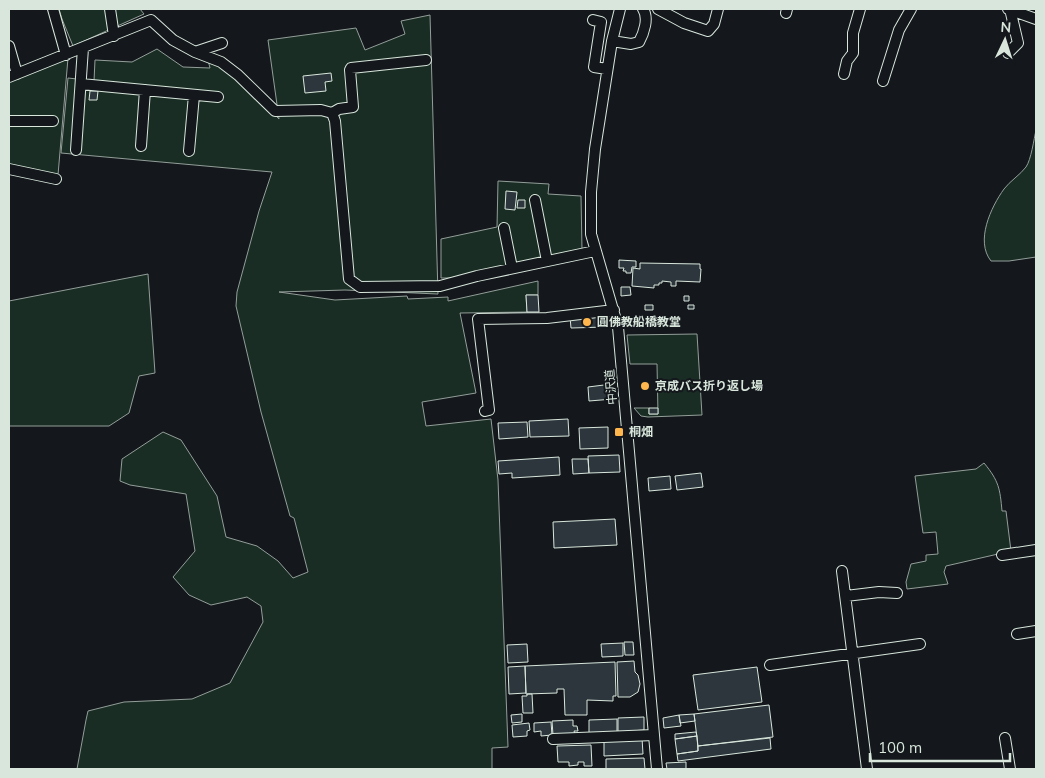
<svg xmlns="http://www.w3.org/2000/svg" width="1045" height="778" viewBox="0 0 1045 778" font-family="Mulish,'Noto Sans JP',sans-serif">
	<style>
		.green { fill: #1a2d24; stroke: #939e99 }
		.building { fill: #2c363c; stroke: #d8e6dc }
		.lines { fill: none; stroke-linecap: round; stroke-linejoin: round }
		.minor-casing { stroke: #d8e6dc; stroke-width: 12 }
		.minor { stroke: #14181c; stroke-width: 10 }
		.poi-dot { fill: #ffb74d; stroke: #14181c; stroke-width: 2 }
		.labels { text-anchor: middle; stroke-width: 4; stroke-linejoin: round; paint-order: stroke }
		.poi-label { font-size: 12px; font-weight: bold; fill: #d8e6dc; stroke: #14181c; text-anchor: start }
		.street-label { font-size: 12px; fill: #d8e6dc; stroke: #14181c }
	</style>
	<rect width="100%" height="100%" fill="#14181c"/>
	<path class="green" d="M59,9h81l4,5 -71,32 -11,-27z
		M430,15l8,279 -93,-4 -66,2 56,8 72,-4 1,3 40,-2v4l90,-20v14h-12l1,17 -67,1 16,80 -54,9 4,24 65,-7 7,61 10,267 -16,1v21h-415l9,-49 2,-9 36,-9 68,-3 38,-16 33,-61 -2,-16 -14,-9 -36,8 -22,-10 -16,-18 22,-26 -9,-57 -56,-9 -10,-4 2,-22 41,-27 18,8 36,56 9,41 31,9 21,15 15,17 15,-6 -14,-54 -4,-2 -29,-104 -25,-106 1,-14 22,-81 13,-39 -211,-19 7,-75 26,3 1,-21 37,2 25,-13 26,18 27,1 -2,-8 28,15 43,44 -11,-79 88,-12 9,22 40,-16 -4,-13z
		M68,58l-10,117 -49,-10v-83z
		M1036,130v127l-27,4h-18c-16,-20 0,-54 13,-72 6,-8 16,-14 22,-22 5,-7 8,-28 10,-37z
		M498,181l51,3 -1,10 33,2 1,54 -132,28h-9v-39l56,-12z
		M148,274l7,99 -16,3 -10,37 -20,13h-100v-125z
		M697,334l5,81 -54,2 -7,-1 -7,-8h15v6h9l-1,-50h-27l-3,-29z
		M984,463c15,18 16,26 18,48h4l5,40 -65,15 -2,6 4,12 -41,5 -1,-7 5,-18 15,-3v-6l12,-1 -2,-22 -13,1 -8,-57 61,-7z"/>
	<path class="building" d="M331,73l1,8 -7,1 1,9 -21,2 -2,-17z
		M90,91h8l-1,9h-8z
		M506,191l11,1 -2,18 -10,-1z
		M518,200h7v8h-8z
		M619,260l17,1v6h-4l-1,6h-5v-2h-3l1,-3h-5z
		M640,263l60,1v5h1l-1,13 -24,-1v5h-5v-4l-9,-1v2h-3v2h-5v3l-22,-2 1,-18 7,1z
		M621,287h9l1,8 -10,1z
		M526,295h12l1,17h-12z
		M684,296h5v5h-5z
		M645,305h8v5h-8z
		M688,305h6v4h-6z
		M604,315l1,12 -34,1 -1,-11z
		M612,384l1,15 -24,2 -1,-14z
		M649,408h9v6h-9z
		M568,419l1,17 -39,1 -1,-16z
		M527,422l1,15 -29,2 -1,-16z
		M608,427v21l-28,1 -1,-21z
		M619,455l1,17 -31,1 -1,-17z
		M559,457l1,18 -48,3v-5l-13,1 -1,-13z
		M572,459h16l1,14 -16,1z
		M701,473l2,14 -26,3 -2,-14z
		M670,476l1,13 -22,2 -1,-13z
		M615,519l2,26 -63,3 -1,-26z
		M624,642h9l1,13h-9z
		M623,643v13l-21,1 -1,-13z
		M527,644l1,18 -20,1 -1,-18z
		M634,661l1,11 3,3 2,9 -2,8 -8,5h-12l-1,-35z
		M615,662l1,34h-3v5l-26,-1v15h-22l-1,-26h-7v4l-31,1 -1,-28z
		M525,666l1,27 -17,1 -1,-27z
		M757,667l5,35 -64,8 -5,-35z
		M527,694h5l1,19h-10l-1,-17h5z
		M769,705l4,32 -75,9 -4,-32z
		M522,714v8l-10,1 -1,-8z
		M694,714l1,7 -15,2 -1,-8z
		M679,715l2,11 -17,2 -1,-10z
		M644,717v13l-26,2v-14z
		M617,719v13l-28,1v-13z
		M573,720v6h4l1,5h-4l1,3 -22,1 -1,-14z
		M551,722l1,13 -11,1v-5l-7,1v-9z
		M529,723l1,7 -3,1v5l-14,1 -1,-12z
		M696,732l1,4 -22,3v-5z
		M697,736l1,15 -21,3 -2,-15z
		M642,738l1,16 -39,2v-16z
		M770,738l1,11 -93,12 -1,-7 21,-3v-5z
		M591,745l1,21h-8v-4h-6v3l-9,1v-4h-11l-1,-16z
		M644,758l1,11h-39v-10z
		M686,762v7h-19l-1,-6z"/>
	<g class="lines">
		<defs>
			<path id="minor" d="M53,9l13,46
				M110,9l4,27
				M620,9l-8,32 -17,108 -4,43v42l27,93 39,442
				M658,9l26,14 24,8 6,-7 4,-15
				M1008,9l28,10
				M786,13l1,-4
				M593,20l8,2 -7,45 13,2
				M612,41l19,3 8,-2c5,-9 10,-24 4,-33
				M9,46l8,28
				M195,52l27,-9
				M1008,53l10,-10 -8,-34
				M844,74l3,-13 6,-8v-20l7,-24
				M9,77l142,-57 22,20 22,12 26,10 17,13 37,36 46,-1 11,3 3,8 14,158 11,8 80,-1 37,-10 118,-25
				M883,81l16,-51 12,-21
				M81,84l137,13
				M332,113l7,-4 14,-2 -3,-37 1,-2 75,-8
				M9,121h44
				M141,146l4,-56
				M76,150l7,-102
				M189,151l5,-56
				M9,169l47,10
				M535,200l12,61
				M504,228l8,40
				M485,411l4,-1 -11,-91 69,-1 67,-8
				M1002,555l34,-5
				M842,571l25,198
				M846,596l33,-4 18,1
				M1017,634l19,-3
				M770,665l150,-21
				M1005,738l5,31
				M553,739l101,-4"/>
		</defs>
		<use href="#minor" class="minor-casing"/>
		<use href="#minor" class="minor"/>
	</g>
	<g class="poi-dot">
		<circle cx="587" cy="322" r="5"/>
		<circle cx="645" cy="386" r="5"/>
		<rect x="614" y="427" width="10" height="10" rx="2.5"/>
	</g>
	<g class="labels">
		<g class="poi-label">
			<text x="597" y="326">圓佛教船橋教堂</text>
			<text x="655" y="390">京成バス折り返し場</text>
			<text x="629" y="436">桐畑</text>
		</g>
		<g class="street-label">
			<text transform="translate(611 387) rotate(-95)" y="4">中沢道</text>
		</g>
	</g>
	<rect width="1045" height="778" fill="none" stroke="#d8e6dc" stroke-width="20"/>
	<g transform="translate(1005 40) rotate(4)" stroke="#14181c" stroke-width="4" paint-order="stroke">
	<path d="M0-4L9 19L0 12L-9 19Z" fill="#d8e6dc"/>
	<text y="-8" font-size="14" font-weight="bold" text-anchor="middle" fill="#d8e6dc">N</text>
	</g>
	<path d="M870 753v8h140v-8" fill="none" stroke="#d8e6dc" stroke-width="2.5"/>
	<text x="878" y="753" font-size="15" fill="#d8e6dc" stroke="#14181c" stroke-width="4" paint-order="stroke">100 m</text>
</svg>
